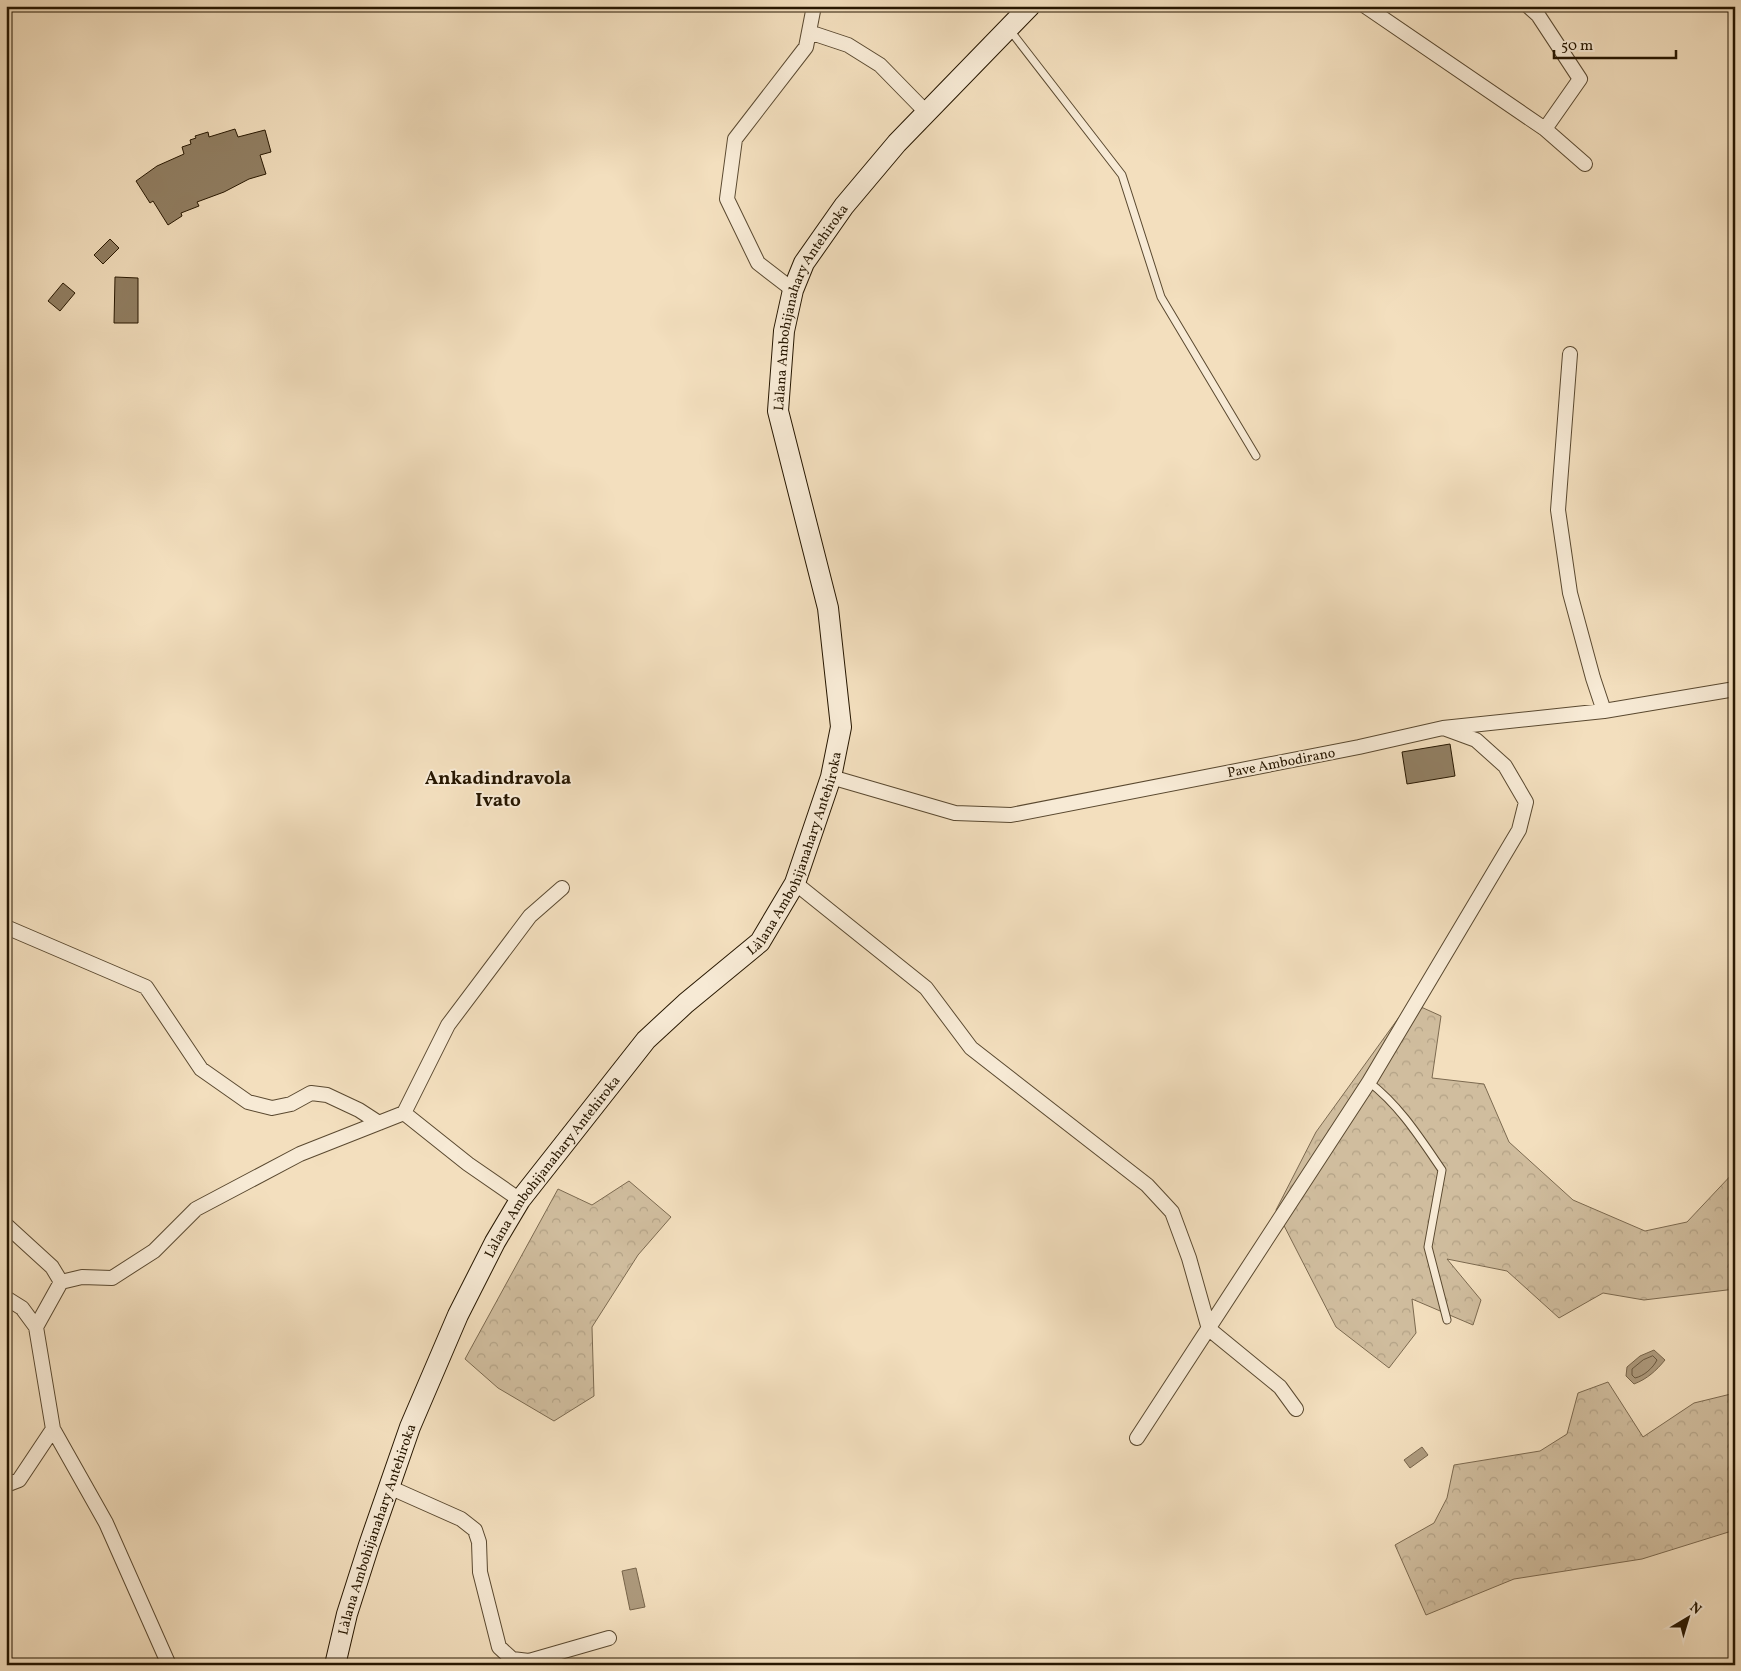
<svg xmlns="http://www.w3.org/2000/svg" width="1741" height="1671" viewBox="0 0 1741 1671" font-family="Vollkorn,serif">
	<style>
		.forest { fill: url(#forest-crowns); stroke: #7c6a50 }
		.water { fill: #ae9b7e; stroke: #78664c }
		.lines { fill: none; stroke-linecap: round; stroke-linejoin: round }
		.shore { stroke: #6a5940; stroke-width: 1 }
		.building { fill: #917f63; stroke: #271701 }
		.lane-casing { stroke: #5a4930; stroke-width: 9 }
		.street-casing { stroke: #5a4930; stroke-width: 16 }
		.secondary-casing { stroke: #271701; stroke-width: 22 }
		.lane { stroke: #f7ead5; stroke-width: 7 }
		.street { stroke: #f7ead5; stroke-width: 14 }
		.secondary { stroke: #f7ead5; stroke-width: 20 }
		.labels { text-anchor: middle; stroke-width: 4; stroke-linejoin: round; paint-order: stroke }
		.street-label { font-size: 14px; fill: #271701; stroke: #f7ead5 }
		.district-label { font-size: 19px; font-weight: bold; fill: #271701; stroke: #f7ead5 }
	</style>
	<defs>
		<pattern id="forest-crowns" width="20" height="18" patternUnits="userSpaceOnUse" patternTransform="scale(1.25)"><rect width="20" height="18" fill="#d0bd9e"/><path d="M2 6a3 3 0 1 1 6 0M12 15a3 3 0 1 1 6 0" fill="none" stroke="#b3a286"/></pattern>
	</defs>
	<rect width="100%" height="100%" fill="#f3dfbe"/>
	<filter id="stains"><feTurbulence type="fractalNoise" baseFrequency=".004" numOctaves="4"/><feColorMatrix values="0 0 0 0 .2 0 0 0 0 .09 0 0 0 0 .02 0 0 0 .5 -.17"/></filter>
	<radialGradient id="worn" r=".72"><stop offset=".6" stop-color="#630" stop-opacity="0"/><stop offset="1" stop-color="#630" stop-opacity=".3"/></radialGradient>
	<path class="forest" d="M1410,1002l31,14 -9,62 52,6 25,58 64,58 72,31 42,-9 48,-51v118l-91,11 -41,-7 -44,25 -52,-47 -60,-12 34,41 -8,25 -61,-26 4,34 -27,35 -53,-41 -60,-117 40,-78z
		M629,1181l42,36 -33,38 -46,72 2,69 -40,25 -56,-33 -33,-29 93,-170 34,16z
		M1608,1382l35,55 51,-34 41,-10v137l-93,29 -128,20 -88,36 -31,-70 39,-22 13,-25 7,-33 86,-14 27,-17 11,-41z"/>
	<path class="water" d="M1654,1350l11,10c-9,11 -18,19 -31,24l-8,-8 1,-9 13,-11z
		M1422,1447l6,8 -18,13 -6,-8z
		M636,1568l9,39 -15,3 -8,-39z"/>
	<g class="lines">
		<path class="shore" d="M1653,1356l4,4c-4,8 -13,16 -22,18l-3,-3v-6l11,-9z"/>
	</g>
	<path class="building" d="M235,129l3,8 27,-7 6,22 -11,3 6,19 -17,5 -25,13 -27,10 2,4 -18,7 1,3 -14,9 -15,-24 -3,2 -14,-22 21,-15 27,-12 -2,-7 9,-3 -1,-4 6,-2 -1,-2 13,-4 1,5z
		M110,239l9,9 -16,16 -9,-9z
		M115,277l23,1v45h-24z
		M63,283l12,10 -15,18 -12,-10z
		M1450,744l5,32 -48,8 -5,-32z"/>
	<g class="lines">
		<defs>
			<path id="lane" d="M1009,29l113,146 39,122 95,159
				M1369,1082c31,24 51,56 73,88l-14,77 19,73"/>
			<path id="street" d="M1365,6l180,123 40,35
				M1528,6l10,9 42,64 -35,50
				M809,32l39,13 32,20 46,47
				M793,290l-35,-27 -31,-64 8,-60 71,-92 8,-41
				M1570,354l-12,156 12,83 23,85 11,33
				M831,777l124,36 56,2 348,-68 84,-19 161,-17 131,-22
				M795,883l131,105 45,60 176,137 25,27 17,46 20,71 71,58 16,22
				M6,927l140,60 55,82 47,33 24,6 19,-4 20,-11 16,2 32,15 20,13
				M404,1113l44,-88 82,-109 32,-28
				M6,1225l46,42 9,15 -25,45 17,102 53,94 63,142
				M61,1282l21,-5 30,1 42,-27 42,-42 104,-55 104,-41 64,51 52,36
				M6,1298l16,10 14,19
				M1137,1438l232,-356 150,-252 7,-28 -21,-36 -29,-26 -30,-11
				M6,1485l13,-5 34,-51
				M389,1487l72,32 14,11 4,12 1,30 19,75 13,12 17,2 80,-23"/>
			<g id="secondary">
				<path id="s1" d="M335,1665l12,-51 22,-69 41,-118 48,-112 37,-73 25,-42 126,-160 40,-37 74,-61 35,-59 36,-106 10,-50 -13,-119 -50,-197 6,-80 9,-41 11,-27 40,-57 53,-63 133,-137"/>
			</g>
		</defs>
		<use href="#lane" class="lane-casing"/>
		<use href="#street" class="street-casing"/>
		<use href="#secondary" class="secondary-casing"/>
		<use href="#lane" class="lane"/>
		<use href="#street" class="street"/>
		<use href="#secondary" class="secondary"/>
	</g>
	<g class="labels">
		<g class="street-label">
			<text dy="5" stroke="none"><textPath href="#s1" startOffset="1522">Làlana Ambohijanahary Antehiroka</textPath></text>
			<text transform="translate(1281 762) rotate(-11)" y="5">Pave Ambodirano</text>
			<text dy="5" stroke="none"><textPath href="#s1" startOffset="952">Làlana Ambohijanahary Antehiroka</textPath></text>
			<text dy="5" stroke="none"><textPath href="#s1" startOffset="548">Làlana Ambohijanahary Antehiroka</textPath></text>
			<text dy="5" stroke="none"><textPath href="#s1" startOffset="142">Làlana Ambohijanahary Antehiroka</textPath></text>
		</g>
		<g class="district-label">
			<text x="498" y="784">Ankadindravola<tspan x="498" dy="22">Ivato</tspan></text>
		</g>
	</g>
	<rect width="1741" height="1671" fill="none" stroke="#f3dfbe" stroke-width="25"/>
	<rect x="8" y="8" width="1726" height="1656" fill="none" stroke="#271701" stroke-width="2.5"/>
	<rect x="12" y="12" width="1716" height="1646" fill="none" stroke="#271701"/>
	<g transform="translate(1688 1618) rotate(38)" stroke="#f7ead5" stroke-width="4" paint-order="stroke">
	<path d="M0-4L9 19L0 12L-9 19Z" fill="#271701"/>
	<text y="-8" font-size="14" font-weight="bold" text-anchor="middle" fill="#271701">N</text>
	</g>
	<path d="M1554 50v8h122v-8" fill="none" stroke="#271701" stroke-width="2.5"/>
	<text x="1561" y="50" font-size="15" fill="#271701" stroke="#f7ead5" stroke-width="4" paint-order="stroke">50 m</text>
	<rect width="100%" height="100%" filter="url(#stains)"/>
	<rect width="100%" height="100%" fill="url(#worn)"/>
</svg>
